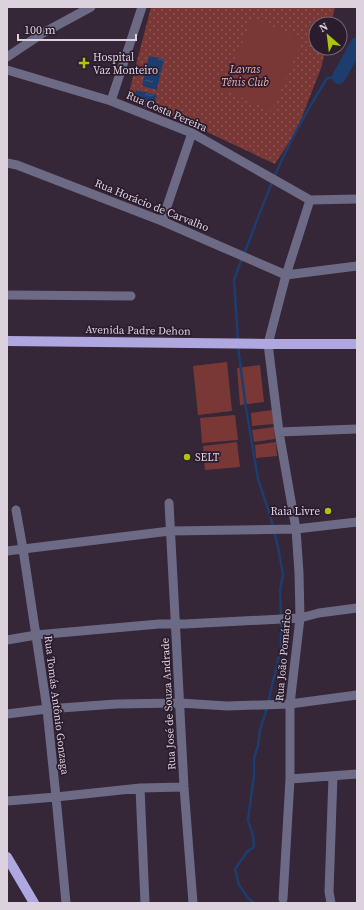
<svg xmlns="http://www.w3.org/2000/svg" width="364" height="910" viewBox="0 0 364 910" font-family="'Source Serif 4',serif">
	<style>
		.green { fill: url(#green-dots) }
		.pitch { fill: #793835 }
		.water { fill: url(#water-ripples) }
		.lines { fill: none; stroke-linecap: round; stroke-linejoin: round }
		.stream { stroke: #1e3d6f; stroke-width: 2.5 }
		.river { stroke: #1e3d6f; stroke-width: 14 }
		.minor { stroke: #6d6a85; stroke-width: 9 }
		.major { stroke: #afa7df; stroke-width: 10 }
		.poi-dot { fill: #aec60a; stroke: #2b1c2d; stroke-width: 1.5 }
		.labels { text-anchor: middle; stroke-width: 3.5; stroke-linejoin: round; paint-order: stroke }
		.poi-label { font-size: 11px; fill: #dcd2de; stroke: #2b1c2d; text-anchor: start }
		.park-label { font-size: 11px; font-style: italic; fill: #f2b3ae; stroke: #2b1c2d }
		.street-label { font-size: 11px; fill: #dcd2de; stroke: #2b1c2d }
	</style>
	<defs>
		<pattern id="green-dots" width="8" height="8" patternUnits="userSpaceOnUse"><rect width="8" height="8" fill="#793835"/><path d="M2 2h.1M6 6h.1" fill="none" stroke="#8b5452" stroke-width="1.8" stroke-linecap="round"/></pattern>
		<pattern id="water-ripples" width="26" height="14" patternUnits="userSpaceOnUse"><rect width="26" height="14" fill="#1e3d6f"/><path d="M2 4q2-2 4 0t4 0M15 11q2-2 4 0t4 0" fill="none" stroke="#3e5883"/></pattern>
	</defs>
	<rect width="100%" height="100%" fill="#352638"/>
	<path class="green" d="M151,7h184l-4,17h-15v24h10l-5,20 -24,62 -22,34 -81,-38 -67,-26z"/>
	<path class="pitch" d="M253,18l50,21 -31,72 -50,-22z
		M227,362l5,49 -34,4 -5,-49z
		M260,365l4,37 -24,3 -3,-37z
		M272,410l2,14 -22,2 -1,-13z
		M235,415l3,25 -36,3 -2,-25z
		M274,427l1,12 -21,3 -2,-12z
		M237,442l3,25 -35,3 -2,-24z
		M276,442l1,14 -21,2 -1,-13z"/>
	<path class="water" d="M149,56l15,3 -7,31 -15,-4z
		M136,90l21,5 -3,11 -21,-6z"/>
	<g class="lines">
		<path class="stream" d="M351,54l6,5
			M244,254c11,-28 21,-56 33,-83 14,-33 32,-63 50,-93l12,-1
			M238,342l-4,-62 8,-22
			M238,347l8,61 12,71 12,36 8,32 5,28 -3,15 1,27
			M254,903l-6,-5 -9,-13 -4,-16 12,-17 7,-5 -1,-11 -5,-16 6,-45v-17l4,-12 2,-16 6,-19 15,-63v-26"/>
		<path class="river" d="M339,77l18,-33"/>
		<path class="minor" d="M7,57l36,-24 48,-26
			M7,70l104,31 81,32 118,67 47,-1
			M111,101l31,-94
			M7,163l10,2 145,56 124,54 71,-9
			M162,221l30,-88
			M7,295l124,1
			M279,432l78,-3
			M169,503l15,284 9,116
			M16,510l7,39 24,160 9,88 10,106
			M7,551l163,-20 126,-2 61,-7
			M7,640l29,-5 123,-11h26l115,-6 19,-5 38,-5
			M7,714l40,-5 69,-5 64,-1 47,3 63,-2 67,-9
			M290,779l67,-5
			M140,788l5,115
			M7,801l49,-4 84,-9 44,-1
			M283,899l7,-120v-75l10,-86 -1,-45 -3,-44 -17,-97 -11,-88 18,-69 24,-75
			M331,903l-2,-11 4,-116"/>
		<path class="major" d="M7,341l261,3h89
			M7,857l27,46"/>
	</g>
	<g class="poi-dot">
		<path d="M82 57h4v4h4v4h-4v4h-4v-4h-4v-4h4z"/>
		<circle cx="187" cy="457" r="4"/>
		<circle cx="328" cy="511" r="4"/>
	</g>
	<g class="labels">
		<g class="poi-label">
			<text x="93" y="61">Hospital<tspan x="93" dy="13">Vaz Monteiro</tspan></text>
			<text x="195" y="461">SELT</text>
			<text x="320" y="515" text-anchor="end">Raia Livre</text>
		</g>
		<g class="park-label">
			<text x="245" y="73">Lavras<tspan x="245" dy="13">Tênis Club</tspan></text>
		</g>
		<g class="street-label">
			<text transform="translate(167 111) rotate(23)" y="4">Rua Costa Pereira</text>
			<text transform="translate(152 205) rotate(22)" y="4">Rua Horácio de Carvalho</text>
			<text transform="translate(138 330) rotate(1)" y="4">Avenida Padre Dehon</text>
			<text transform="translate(283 655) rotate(-85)" y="4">Rua João Pomárico</text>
			<text transform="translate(168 704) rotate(-93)" y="4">Rua José de Souza Andrade</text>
			<text transform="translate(57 705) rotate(83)" y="4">Rua Tomás Antônio Gonzaga</text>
		</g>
	</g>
	<rect width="364" height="910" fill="none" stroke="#dcd2de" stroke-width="16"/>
	<g transform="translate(328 36) rotate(332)"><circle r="19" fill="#2b1c2d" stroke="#726574"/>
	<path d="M0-3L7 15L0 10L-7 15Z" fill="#aec60a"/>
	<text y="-6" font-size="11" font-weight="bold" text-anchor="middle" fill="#dcd2de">N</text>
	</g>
	<path d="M18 34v6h118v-6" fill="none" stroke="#dcd2de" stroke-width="2"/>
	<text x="24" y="34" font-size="12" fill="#dcd2de" stroke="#2b1c2d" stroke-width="3" paint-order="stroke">100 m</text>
</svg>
